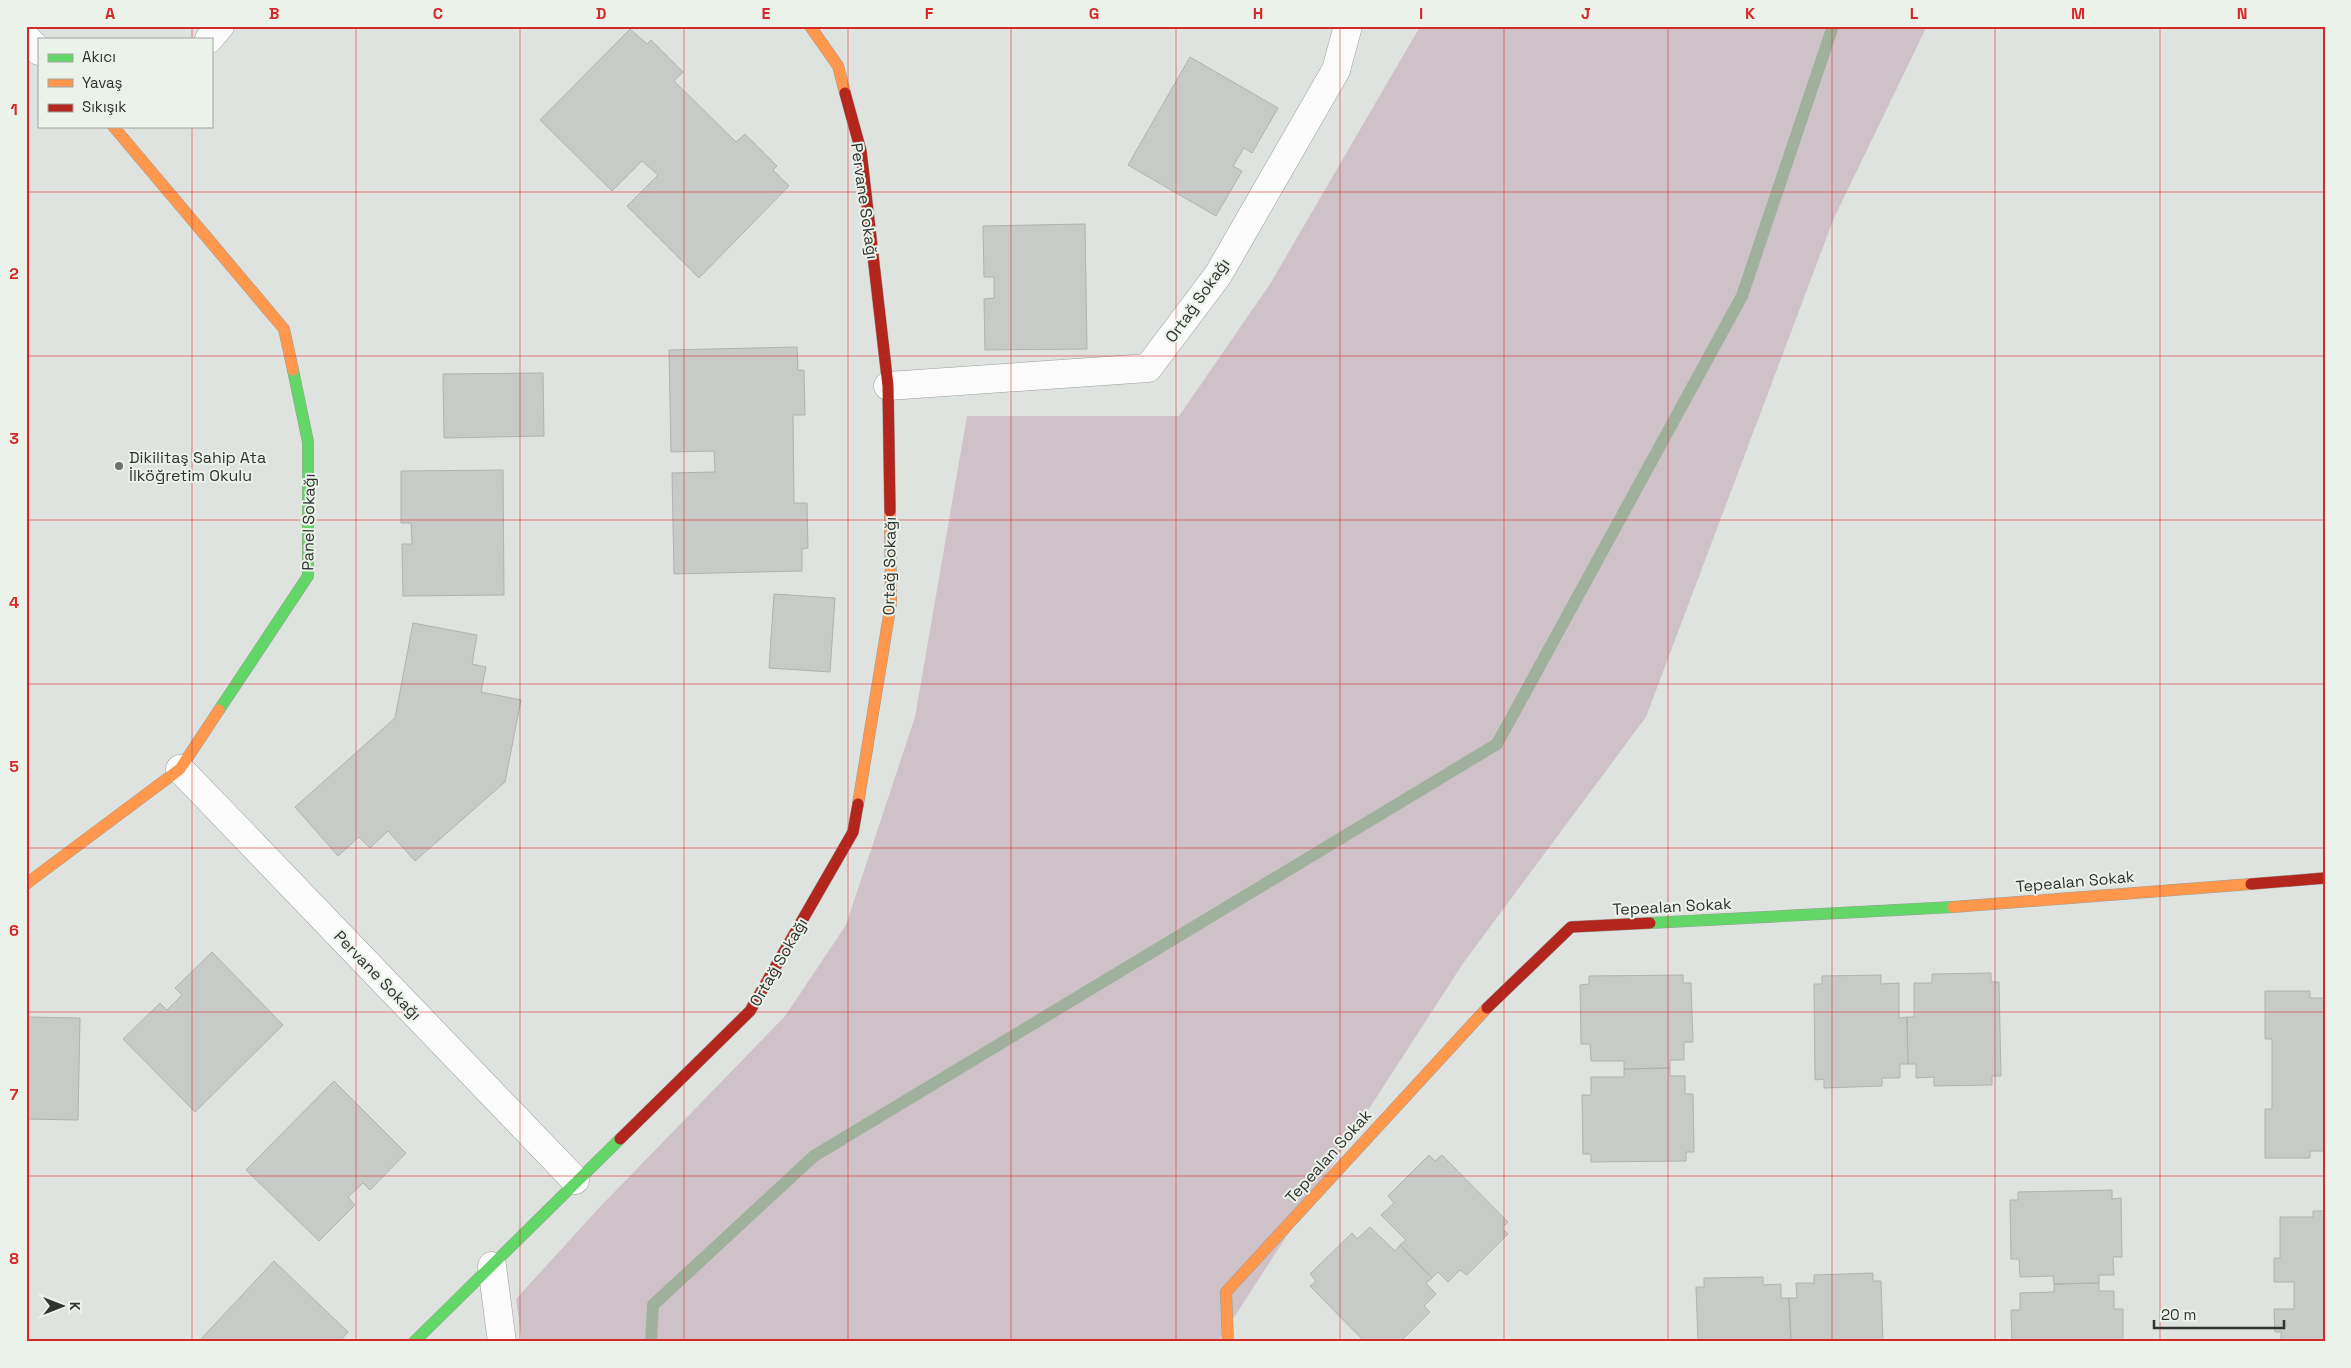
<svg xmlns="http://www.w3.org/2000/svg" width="2351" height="1368" viewBox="0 0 2351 1368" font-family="'Space Grotesk',sans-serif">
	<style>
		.green { fill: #cec2c8 }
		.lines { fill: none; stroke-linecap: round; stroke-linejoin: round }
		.stream { stroke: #9fb09c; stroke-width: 12 }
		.building { fill: #c7cac7; stroke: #b0b3b0 }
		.street-casing { stroke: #9a9d9a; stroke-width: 29 }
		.fast-casing { stroke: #9a9d9a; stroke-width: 12 }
		.slow-casing { stroke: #9a9d9a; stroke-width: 12 }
		.jam-casing { stroke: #9a9d9a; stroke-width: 12 }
		.street { stroke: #fafbfa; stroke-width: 28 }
		.fast { stroke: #63d668; stroke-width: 11 }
		.slow { stroke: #ff974d; stroke-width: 11 }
		.jam { stroke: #b3261e; stroke-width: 11 }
		.grid { fill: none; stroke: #d62828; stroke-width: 1; stroke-opacity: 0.55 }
		.poi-dot { fill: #6e716d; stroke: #ebf2ea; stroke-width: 2 }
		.labels { text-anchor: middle; stroke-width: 4; stroke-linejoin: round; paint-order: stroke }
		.street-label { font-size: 16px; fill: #313330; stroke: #ebf2ea }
		.poi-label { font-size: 16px; fill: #313330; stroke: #ebf2ea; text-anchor: start }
		.neatline { fill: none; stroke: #d62828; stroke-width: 2 }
		.grid-label { font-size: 16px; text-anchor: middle; font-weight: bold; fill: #d62828 }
	</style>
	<rect width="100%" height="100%" fill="#dfe3df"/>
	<path class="green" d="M1418,26h509l-93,192 -188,499 -182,245 -246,380h-696l-6,-43 81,-89 188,-194 61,-91 69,-208 52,-301h212l91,-132 148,-254z"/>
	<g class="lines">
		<path class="stream" d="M651,1342l2,-37 161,-149 683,-412 245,-448 91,-270"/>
	</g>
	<path class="building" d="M630,29l17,15 4,-4 32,32 -9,9 62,61 9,-8 32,32 -4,4 16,16 -90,92 -72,-72 31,-31 -16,-14 -30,30 -72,-71z
		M1190,57l88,51 -26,45 -8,-5 -11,18 9,5 -26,45 -88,-51z
		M1085,224l2,125 -102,1 -1,-51 10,-1v-21h-10l-1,-51z
		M797,347l1,23h6l1,45h-12l1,88h13l1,45 -6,1v22l-128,3 -2,-101 43,-1 -1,-21 -43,1 -2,-102z
		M543,373l1,63 -100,2 -1,-64z
		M503,470l1,125 -101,1 -1,-52h10l-1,-21h-10v-52z
		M774,594l61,4 -5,74 -61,-4z
		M413,623l64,12 -5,29 14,3 -5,25 40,8 -16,82 -90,79 -27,-30 -18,17 -11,-11 -21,19 -43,-49 100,-89z
		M212,952l71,73 -88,87 -72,-73 37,-36 7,7 15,-15 -7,-7z
		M1991,973v9h8l2,94h-9v9l-58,1v-9l-18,1v-14h-8l-1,-47h7v-34h18v-9z
		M1683,975v8h8l2,59h-9v18h-14v8l-46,1v-8h-33l-1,-17h-9l-1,-59 9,-1v-8z
		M1881,975v9l18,-1v35l8,-1 1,47h-8v14h-18v8l-58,2v-9l-9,1 -1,-96h8v-8z
		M2265,991h45v7h15v153h-15v7h-45v-49h7v-70h-7z
		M28,1017l52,1 -2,102 -52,-1v-93l2,1z
		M1670,1068v8h15v18h8l1,58h-8v9l-95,1v-8h-8l-1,-59h9v-18h33v-8z
		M334,1081l72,72 -36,37 -7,-7 -15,14 7,8 -36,36 -73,-71z
		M1429,1155l6,6 7,-6 66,67 -6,6 6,6 -41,41 -7,-5 -12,12 -10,-10 -6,6 -32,-33 6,-5 -25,-25 13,-12 -6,-7z
		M2112,1190v9l9,-1 1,59h-9l1,18h-15v8l-45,1 -1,-8 -33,1 -1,-18h-8l-1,-59h8v-8z
		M2313,1211h12v131h-44v-10h-6l-1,-23h20v-27h-20v-24h6v-41h33z
		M1370,1227l25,24 5,-6 32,33 -6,5 10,11 -12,12 6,6 -30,30h-35l-55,-56 6,-5 -6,-7 42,-41 5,6z
		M274,1261l74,71 -9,10h-141z
		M1873,1273v8h8l2,61h-92l-2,-44h8l-1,-15h18v-8z
		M1763,1277v8l18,-1v14h8l2,44h-93l-2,-55h8v-9z
		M2099,1283v8h15v18h9v33h-111l-1,-32h9v-17l34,-1v-8z"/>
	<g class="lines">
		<defs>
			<path id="street" d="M26,38l13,13
				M209,39l11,-13
				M888,386l260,-18 70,-93 118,-205 12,-44
				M180,769l395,411
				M492,1266l10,76"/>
			<path id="fast" d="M219,710l89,-134v-134l-15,-72
				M1650,923l303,-16
				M414,1342l206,-203"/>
			<path id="slow" d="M810,26l28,40 7,27
				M113,126l171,203 9,41
				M858,804l33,-201 -1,-92
				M26,884l154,-115 39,-59
				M1953,907l298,-23
				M1228,1342l-2,-50 261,-284"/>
			<path id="jam" d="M845,93l16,58 27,235 2,125
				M2251,884l74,-6
				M1487,1008l84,-81 79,-4
				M620,1139l130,-128 103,-179 5,-28"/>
		</defs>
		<use href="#street" class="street-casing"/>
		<use href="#fast" class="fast-casing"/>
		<use href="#slow" class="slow-casing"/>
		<use href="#jam" class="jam-casing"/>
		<use href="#street" class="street"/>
		<use href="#fast" class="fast"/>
		<use href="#slow" class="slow"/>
		<use href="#jam" class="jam"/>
	</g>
	<path class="grid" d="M192,26v13M356,26v1316M520,26v1316M684,26v1316M848,26v1316M1011,26v1316M1176,26v1316M1340,26v1316M1504,26v1316M1668,26v1316M1832,26v1316M1995,26v1316M2160,26v1316M192,126v1216M26,192h2299M26,356h2299M26,520h2299M26,684h2299M26,848h2299M26,1012h2299M26,1176h2299"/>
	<circle class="poi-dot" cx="119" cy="466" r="5"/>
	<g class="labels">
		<g class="street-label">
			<text transform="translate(865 201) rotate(82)" y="6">Pervane Sokağı</text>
			<text transform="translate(1197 300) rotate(-55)" y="6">Ortağ Sokağı</text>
			<text transform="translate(308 522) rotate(-89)" y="6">Panel Sokağı</text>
			<text transform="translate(889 566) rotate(-89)" y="6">Ortağ Sokağı</text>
			<text transform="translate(2075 881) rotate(-5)" y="6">Tepealan Sokak</text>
			<text transform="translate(1672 906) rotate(-3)" y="6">Tepealan Sokak</text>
			<text transform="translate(778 962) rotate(-60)" y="6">Ortağ Sokağı</text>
			<text transform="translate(378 975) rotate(46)" y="6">Pervane Sokağı</text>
			<text transform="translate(1328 1156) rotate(-48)" y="6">Tepealan Sokak</text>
		</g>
		<g class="poi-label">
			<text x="129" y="463">Dikilitaş Sahip Ata<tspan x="129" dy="18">İlköğretim Okulu</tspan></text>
		</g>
	</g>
	<rect width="2351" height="1368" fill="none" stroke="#ebf2ea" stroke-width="55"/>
	<rect x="38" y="38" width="175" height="90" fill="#ebf2ea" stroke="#a1a6a0"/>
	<rect x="48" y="54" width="25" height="8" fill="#63d668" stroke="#a1a6a0"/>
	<text x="82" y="62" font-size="15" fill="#313330">Akıcı</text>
	<rect x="48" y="79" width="25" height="8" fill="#ff974d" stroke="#a1a6a0"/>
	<text x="82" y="88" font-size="15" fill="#313330">Yavaş</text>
	<rect x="48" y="104" width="25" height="8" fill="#b3261e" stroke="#a1a6a0"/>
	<text x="82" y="112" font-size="15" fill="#313330">Sıkışık</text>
	<g transform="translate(62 1306) rotate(90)" stroke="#ebf2ea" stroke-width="4" paint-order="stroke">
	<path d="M0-4L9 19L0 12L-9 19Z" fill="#313330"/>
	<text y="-8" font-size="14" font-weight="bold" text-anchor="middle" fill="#313330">K</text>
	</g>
	<path d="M2154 1320v8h130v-8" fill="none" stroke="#313330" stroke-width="2.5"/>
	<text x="2161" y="1320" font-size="15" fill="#313330" stroke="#ebf2ea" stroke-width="4" paint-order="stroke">20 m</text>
	<rect x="28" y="28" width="2296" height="1312" class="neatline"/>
	<g class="grid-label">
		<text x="110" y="19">A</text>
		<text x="274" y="19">B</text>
		<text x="438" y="19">C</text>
		<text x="601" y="19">D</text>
		<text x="766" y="19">E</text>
		<text x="929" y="19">F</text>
		<text x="1094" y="19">G</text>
		<text x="1258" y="19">H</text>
		<text x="1421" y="19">I</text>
		<text x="1586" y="19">J</text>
		<text x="1750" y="19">K</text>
		<text x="1914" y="19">L</text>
		<text x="2078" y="19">M</text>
		<text x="2242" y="19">N</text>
		<text x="14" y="115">1</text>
		<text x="14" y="279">2</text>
		<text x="14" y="444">3</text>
		<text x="14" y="608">4</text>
		<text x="14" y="772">5</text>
		<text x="14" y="936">6</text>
		<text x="14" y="1100">7</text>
		<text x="14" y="1264">8</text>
	</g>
</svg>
